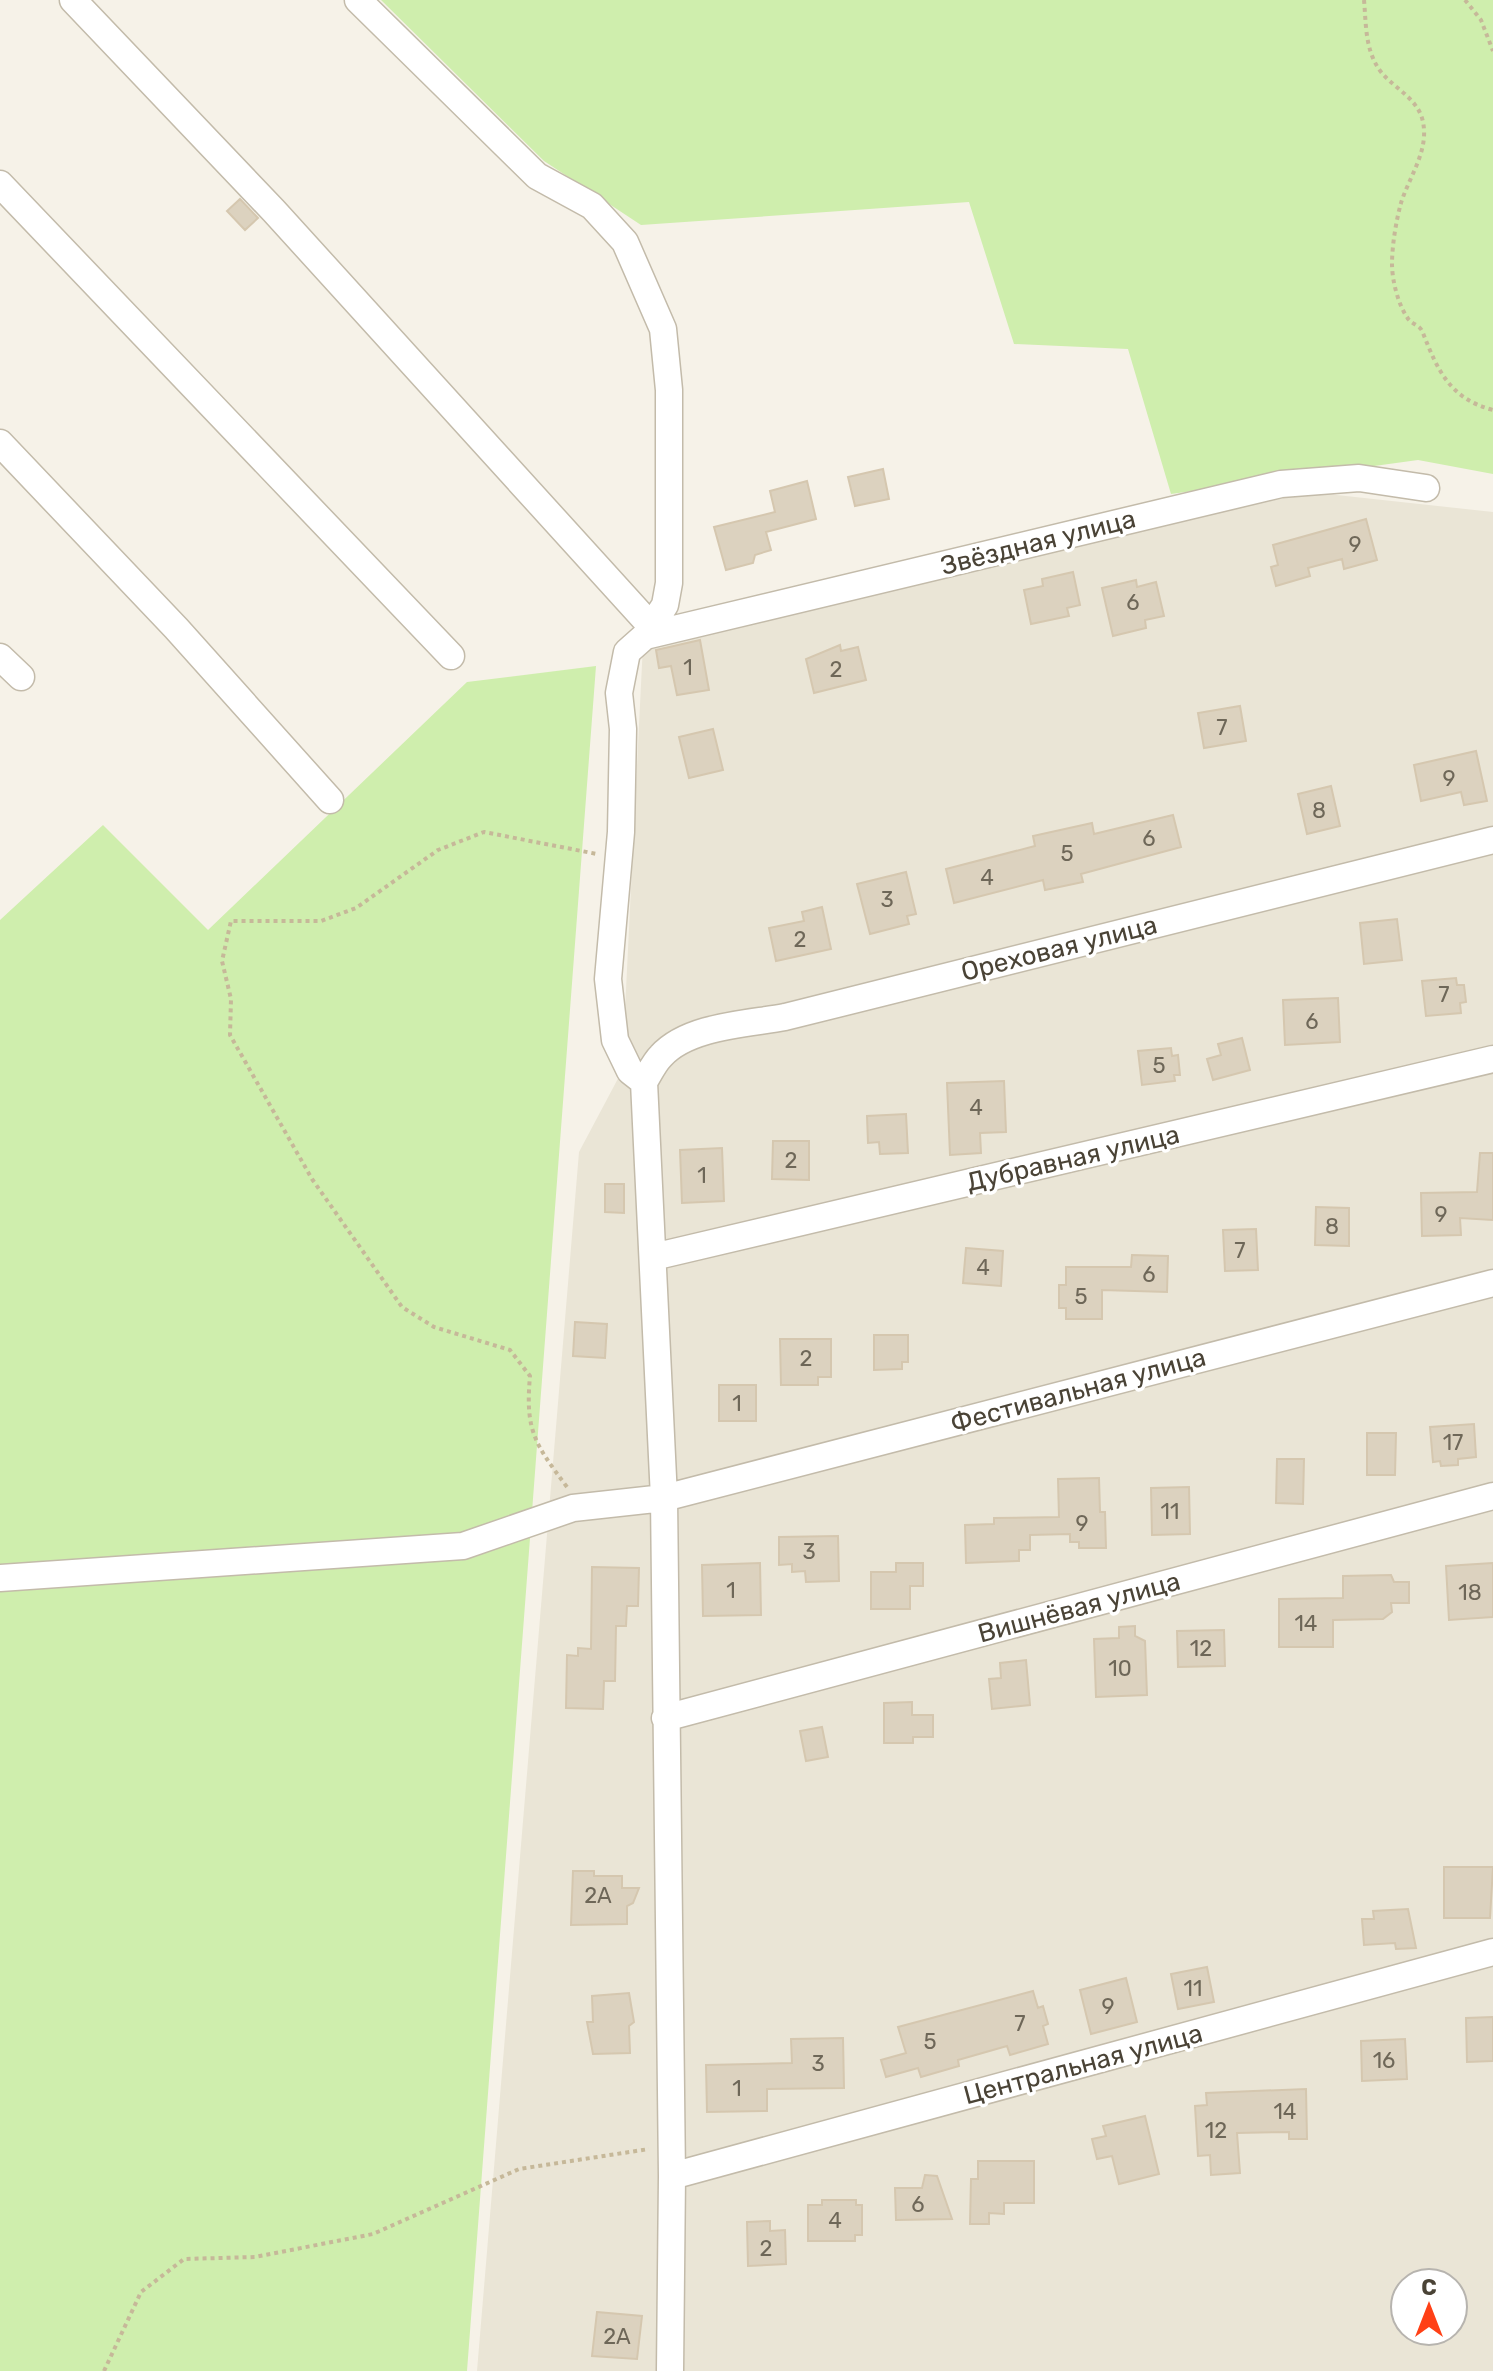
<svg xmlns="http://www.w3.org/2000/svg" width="1493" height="2371" viewBox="0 0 1493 2371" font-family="Rubik,sans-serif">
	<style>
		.residential { fill: #eae5d6; fill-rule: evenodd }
		.green { fill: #cfeead }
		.building { fill: #dcd2bf; stroke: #d5c7af; stroke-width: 2 }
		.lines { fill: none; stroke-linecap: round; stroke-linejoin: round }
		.minor-casing { stroke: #c3bbaa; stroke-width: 29 }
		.path { stroke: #c6b899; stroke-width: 4; stroke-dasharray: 4 4; stroke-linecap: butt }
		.minor { stroke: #fff; stroke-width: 26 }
		.labels { text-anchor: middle; stroke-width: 7; stroke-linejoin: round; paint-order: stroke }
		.number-label { font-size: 22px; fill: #6e6758 }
		.street-label { font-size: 26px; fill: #4a4336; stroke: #fff }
	</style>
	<rect width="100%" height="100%" fill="#f6f2e8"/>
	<path class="residential" d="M1309,492l184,20v1859h-1016l102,-1219 43,-81 21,-427zM1405,2283h48v48h-48z"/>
	<path class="green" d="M381,0h1112v474l-75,-14 -247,34 -43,-145 -114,-5 -45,-142 -328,23 -97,-64z
		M596,666l-129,1705h-467v-1451l103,-95 105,105 259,-248z"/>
	<path class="building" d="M240,199l18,19 -13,12 -18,-19z
		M883,469l6,30 -34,7 -7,-29z
		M807,481l9,38 -50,13 5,18 -16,5 -2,8 -27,7 -12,-43 61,-15 -5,-21z
		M1366,519l11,41 -33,9 -2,-10 -34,9 2,8 -34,10 -5,-19 7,-2 -5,-20z
		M1073,572l7,33 -13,3 2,8 -38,8 -7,-34 19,-4 -1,-7z
		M1136,580l1,7 19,-5 8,34 -19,4 1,8 -33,8 -11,-48z
		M700,640l9,50 -32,5 -6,-29 -12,2 -3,-18z
		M840,645l1,6 17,-4 8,33 -52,13 -8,-34z
		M1240,706l6,35 -42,7 -6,-35z
		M713,729l10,41 -34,8 -10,-41z
		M1476,751l11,50 -23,4 -3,-13 -40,9 -7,-36z
		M1331,786l9,40 -33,8 -9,-40z
		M1173,815l8,32 -100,27 2,8 -38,8 -2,-10 -89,23 -8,-34 89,-23 -2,-10 59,-13 2,11z
		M906,872l10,42 -9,2 2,8 -39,10 -13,-50z
		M822,907l9,42 -55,12 -7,-33 35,-7 -2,-9z
		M1397,919l5,41 -38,4 -4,-41z
		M1456,978l1,7h7l2,17 -6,1 1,10 -35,3 -4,-35z
		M1338,998l2,44 -55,3 -2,-45z
		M1242,1038l8,32 -37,10 -6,-21 14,-4 -3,-11z
		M1171,1048l1,8 6,-1 2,20h-6l1,6 -33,4 -4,-34z
		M1004,1081l2,51 -26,1 1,20 -31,2 -3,-72z
		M906,1114l2,39 -28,1 -1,-12 -11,1 -1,-27z
		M773,1141h36v39l-37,-1z
		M722,1148l2,53 -42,2 -2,-53z
		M1480,1153h13v67l-33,-2 1,17 -39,1 -1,-43 56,-1z
		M605,1184h19v29l-19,-1z
		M1316,1207l33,1v38l-34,-1z
		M1256,1229l2,41 -33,1 -2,-41z
		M966,1248l37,3 -2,35 -38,-3z
		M1132,1255l36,1 -1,36 -65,-2v29h-36v-11h-7v-23h7v-18h65z
		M575,1322l32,2 -2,34 -32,-2z
		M874,1335h34v27h-6v7l-28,1z
		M780,1339h51v38h-13v8h-37z
		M719,1385h37v36h-37z
		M1474,1424l2,33 -18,2v6l-17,1 -1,-5 -7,1 -3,-35z
		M1367,1433h29l-1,42h-28z
		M1277,1459h27l-1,45 -27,-1z
		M1099,1478l1,34h5l1,36h-27v-6h-9v-8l-40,1v15h-11v11l-53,2 -1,-38 29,-1v-6l65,-1 -1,-38z
		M1189,1487l1,47 -38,1 -1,-47z
		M838,1536l1,45 -33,1 -1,-11 -13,1v-8l-13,1v-28z
		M760,1563l1,52 -58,1 -1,-51z
		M896,1563h27v23h-13v23h-39v-37h25z
		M1493,1563v54l-44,3 -3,-54z
		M592,1567l47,1 -1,38h-11l-1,20h-10l-1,55h-11l-1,28 -37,-1 1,-53 11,1v-8l13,1z
		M1391,1575l3,7h15v21h-18l1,9 -9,7 -50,1v27h-54v-48l64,-1v-22z
		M1135,1626v10l10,5 2,54 -51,2 -2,-58 25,-1v-11z
		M1224,1630l1,36 -47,1 -1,-36z
		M1026,1660l4,45 -38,4 -3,-30 12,-1 -1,-15z
		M912,1702v13h21v22h-20v6h-29v-40z
		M822,1727l6,30 -22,4 -6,-30z
		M1444,1867h49l-3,51h-46z
		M573,1871h21v5h28v12h17l-6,15 -6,3v18l-56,1z
		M1408,1909l8,39 -20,1 -1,-6 -31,2 -2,-26h12l-1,-8z
		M1207,1967l7,35 -36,7 -7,-35z
		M1126,1978l11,44 -46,12 -11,-44z
		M1033,1991l5,17 5,-2 5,18 -5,2 5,18 -38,11 -3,-9 -49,14 1,6 -38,11 -3,-9 -32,9 -5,-17 25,-7 -8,-26z
		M629,1993l5,29 -5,4 1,27 -37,1 -6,-32h6l-1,-26z
		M1493,2017v44l-26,1 -1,-44z
		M843,2038l1,50 -77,1v22l-60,1 -1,-47 86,-2 -1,-24z
		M1405,2039l2,40 -45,2 -1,-40z
		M1306,2089l1,50h-18v-7l-52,1 3,40 -29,2 -1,-20 -12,1 -3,-50 12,-1 -1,-12z
		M1145,2116l14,58 -40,10 -7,-28 -15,3 -5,-20 14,-3 -3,-10z
		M978,2161h56v42h-30v11l-15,-1v11h-19l1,-45h7z
		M925,2175l12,1 15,43 -56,1 -1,-32h27z
		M822,2200h34v5h6v30h-7v6h-47v-36h14z
		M770,2221v10l15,-1 1,34 -38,2 -1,-44z
		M597,2312l45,4 -5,43 -45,-3z"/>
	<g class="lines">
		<defs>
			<path id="minor" d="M73,0l201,211 377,415
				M358,0l179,176 55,30 33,36 38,87 6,61v193l-4,22 -20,31
				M0,184l451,472
				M0,443l176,185 154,172
				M0,657l21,20
				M644,1082c5,-8 10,-19 17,-26 27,-30 86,-32 124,-39l708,-177
				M653,1257l840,-198
				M0,1578l463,-32 110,-38 91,-10 829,-215
				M665,1718l828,-222
				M672,2176l821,-224
				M670,2371l2,-195 -8,-678 -20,-416 -14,-11 -15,-31 -7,-61 13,-147 2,-103 -4,-36 8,-41 18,-16 636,-152 78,-6 67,10"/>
		</defs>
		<use href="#minor" class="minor-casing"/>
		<path class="path" d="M1364,0c2,22 1,46 13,66 11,20 41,30 46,56 6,29 -14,55 -22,81 -5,18 -9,43 -9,61 0,16 6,40 15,53 4,8 13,7 16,16 15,39 28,66 70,77
			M1465,0l16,20 12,31
			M567,1487c-32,-43 -42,-56 -37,-111l-20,-26 -76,-23 -32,-20 -90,-128 -82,-144 1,-36 -9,-38 9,-40h90l35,-13 82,-58 46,-18 113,22
			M104,2371l37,-79 43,-33 71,-2 118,-23 146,-65 130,-20"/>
		<use href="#minor" class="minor"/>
	</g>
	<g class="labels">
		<g class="number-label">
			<text x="1355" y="552">9</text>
			<text x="1133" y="610">6</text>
			<text x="688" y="675">1</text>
			<text x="836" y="677">2</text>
			<text x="1222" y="735">7</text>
			<text x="1449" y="786">9</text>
			<text x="1319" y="818">8</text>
			<text x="1149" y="846">6</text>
			<text x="1067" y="861">5</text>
			<text x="987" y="885">4</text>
			<text x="887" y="907">3</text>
			<text x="800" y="947">2</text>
			<text x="1444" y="1002">7</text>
			<text x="1312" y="1029">6</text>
			<text x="1159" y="1073">5</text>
			<text x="976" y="1115">4</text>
			<text x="791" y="1168">2</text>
			<text x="702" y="1183">1</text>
			<text x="1441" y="1222">9</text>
			<text x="1332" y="1234">8</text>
			<text x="1240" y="1258">7</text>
			<text x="983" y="1275">4</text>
			<text x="1149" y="1282">6</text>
			<text x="1081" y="1304">5</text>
			<text x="806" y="1366">2</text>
			<text x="737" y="1411">1</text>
			<text x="1453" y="1450">17</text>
			<text x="1170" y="1519">11</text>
			<text x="1082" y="1531">9</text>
			<text x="809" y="1559">3</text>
			<text x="731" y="1598">1</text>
			<text x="1470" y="1600">18</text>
			<text x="1306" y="1631">14</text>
			<text x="1201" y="1656">12</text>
			<text x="1120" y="1676">10</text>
			<text x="598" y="1903">2А</text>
			<text x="1193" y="1996">11</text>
			<text x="1108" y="2014">9</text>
			<text x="1020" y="2031">7</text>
			<text x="930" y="2049">5</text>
			<text x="1384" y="2068">16</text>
			<text x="818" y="2071">3</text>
			<text x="737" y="2096">1</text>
			<text x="1285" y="2119">14</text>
			<text x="1216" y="2138">12</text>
			<text x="918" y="2212">6</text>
			<text x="835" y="2228">4</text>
			<text x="766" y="2256">2</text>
			<text x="617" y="2344">2А</text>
		</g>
		<g class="street-label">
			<text transform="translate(1038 542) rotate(-14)" y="9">Звёздная улица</text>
			<text transform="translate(1059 948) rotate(-14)" y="9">Ореховая улица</text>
			<text transform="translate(1073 1158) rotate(-13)" y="9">Дубравная улица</text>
			<text transform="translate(1078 1390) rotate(-15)" y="9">Фестивальная улица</text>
			<text transform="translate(1079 1607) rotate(-15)" y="9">Вишнёвая улица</text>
			<text transform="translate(1083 2064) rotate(-15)" y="9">Центральная улица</text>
		</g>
	</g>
	<g transform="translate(1429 2307)"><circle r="38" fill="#ffffff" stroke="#b7b4af" stroke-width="2"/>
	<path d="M0-6L14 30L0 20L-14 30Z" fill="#ff4016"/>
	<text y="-12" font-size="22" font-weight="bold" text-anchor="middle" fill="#4a4336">С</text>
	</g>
</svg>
